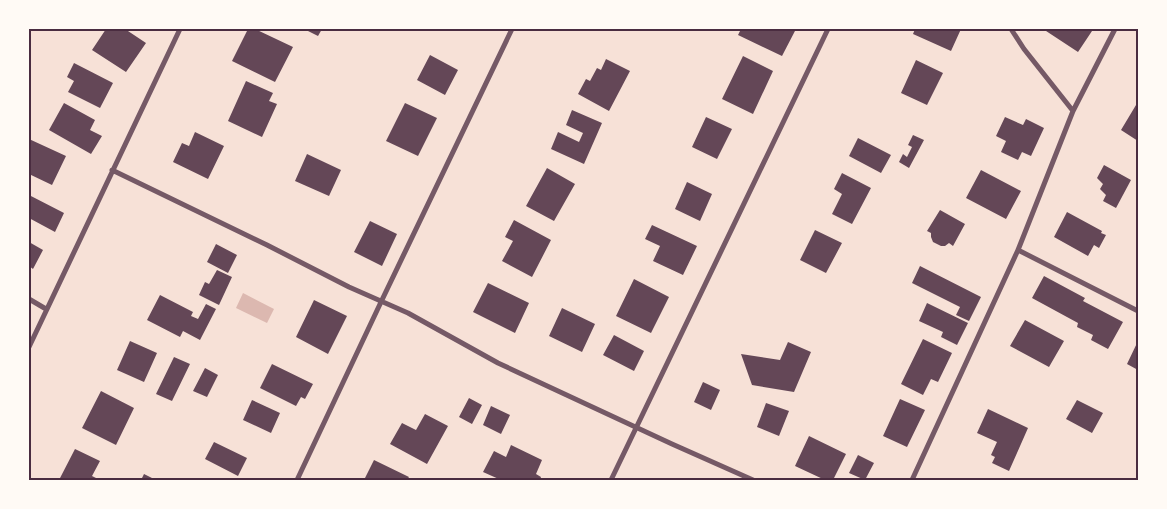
<svg xmlns="http://www.w3.org/2000/svg" width="1167" height="509" viewBox="0 0 1167 509" font-family="Cabin,sans-serif">
	<style>
		.water { fill: #dcb8b0 }
		.building { fill: #644757 }
		.lines { fill: none; stroke-linecap: round; stroke-linejoin: round }
		.minor { stroke: #755966; stroke-width: 5 }
		.neatline { fill: none; stroke: #4a2c40; stroke-width: 2 }
	</style>
	<rect width="100%" height="100%" fill="#f7e1d7"/>
	<path class="water" d="M243,293l31,16 -7,14 -31,-15z"/>
	<path class="building" d="M106,29h19l21,14 -20,29 -34,-22z
		M248,29h7l38,18 -18,35 -43,-21z
		M304,29h18l-4,7z
		M741,29h55l-14,27 -44,-21z
		M915,29h46l-10,22 -38,-17z
		M1043,29h46l3,2 -14,21z
		M430,55l28,15 -13,25 -28,-15z
		M743,56l30,15 -20,43 -31,-15z
		M606,59l24,12 -21,40 -31,-17 8,-15 4,2 7,-13 4,2z
		M916,60l27,13 -16,32 -26,-12z
		M74,63l39,20 -13,25 -32,-16 6,-11 -7,-4z
		M246,81l27,12 -4,8 8,3 -15,33 -34,-16z
		M64,103l31,17 -5,10 12,6 -11,18 -42,-24z
		M405,103l32,15 -19,38 -32,-15z
		M1136,105l2,1v35l-17,-11z
		M572,110l30,13 -18,41 -33,-15 7,-17 21,10 4,-9 -17,-8z
		M706,117l26,12 -15,30 -25,-12z
		M1005,117l18,8 3,-6 18,9 -13,28 -9,-4 -4,8 -17,-8 5,-11 -10,-5z
		M195,132l29,14 -16,33 -35,-17 9,-19 7,3z
		M913,135l11,5 -15,28 -10,-6 4,-8 4,3 5,-10 -4,-2z
		M858,138l33,17 -10,18 -32,-17z
		M29,139l37,17 -14,29 -23,-11z
		M307,154l34,16 -12,26 -34,-15z
		M1104,165l27,15 -15,28 -13,-7 3,-6 -6,-6 3,-5 -6,-6z
		M547,168l28,16 -21,37 -28,-15z
		M981,170l40,21 -15,28 -40,-21z
		M842,173l29,15 -19,36 -20,-10 10,-20 -8,-5z
		M687,182l25,12 -12,27 -25,-12z
		M29,195l35,18 -9,19 -26,-14z
		M940,210l25,14 -12,22 -4,-3 -4,3h-4l-8,-4 -2,-5v-4l-4,-2z
		M1067,212l35,19 -1,2 5,2 -7,13 -5,-3 -6,11 -34,-19z
		M514,220l37,20 -19,37 -30,-16 11,-20 -8,-4z
		M370,221l27,13 -15,32 -28,-14z
		M652,225l45,21 -14,29 -30,-14 7,-15 -15,-7z
		M815,230l27,13 -16,30 -26,-13z
		M29,242l14,8 -10,19 -4,-3z
		M216,244l21,11 -9,18 -21,-11z
		M920,266l61,31 -12,24 -13,-6 4,-8 -48,-24z
		M217,270l15,7 -13,28 -20,-10 6,-13 4,2z
		M1044,276l41,22 -2,3 40,21 -15,27 -17,-9 2,-5 -16,-8 1,-4 -46,-25z
		M634,279l35,18 -18,36 -35,-17z
		M488,283l41,20 -14,30 -42,-21z
		M160,295l33,17 -2,4 7,3 8,-15 10,5 -16,31 -17,-9 -3,6 -33,-17z
		M314,300l33,16 -19,38 -32,-17z
		M927,303l41,20 -11,22 -16,-8 2,-5 -24,-11z
		M562,308l33,16 -13,28 -33,-16z
		M1025,320l39,21 -15,26 -39,-21z
		M614,335l30,16 -10,20 -31,-16z
		M923,339l29,14 -14,29 -7,-3 -8,16 -22,-11z
		M130,341l27,12 -13,29 -27,-12z
		M1138,341v29l-11,-6z
		M788,342l23,10 -17,40 -42,-7 -11,-31 39,6z
		M174,357l16,7 -18,37 -16,-7z
		M272,364l41,20 -8,15 -4,-2 -5,9 -36,-18z
		M205,368l13,7 -11,22 -14,-6z
		M703,382l17,8 -9,20 -17,-8z
		M101,391l33,17 -18,37 -34,-17z
		M469,398l13,7 -10,19 -13,-7z
		M900,399l25,11 -18,37 -24,-11z
		M252,400l28,13 -9,20 -28,-13z
		M1077,400l26,13 -11,20 -26,-14z
		M766,403l23,8 -10,25 -22,-9z
		M491,406l19,9 -9,19 -18,-9z
		M988,409l40,19 -19,43 -17,-8 3,-6 -4,-2 6,-13 -20,-9z
		M425,414l23,12 -21,38 -37,-20 12,-21 14,7z
		M809,436l37,18 -13,26h-8l-30,-14z
		M214,442l33,16 -9,18 -33,-17z
		M511,445l31,15 -6,14 5,3 -1,3h-39l-18,-8 11,-21 12,6z
		M75,449l25,12 -8,15 8,4h-41z
		M858,455l16,8 -9,17 -16,-7z
		M374,460l35,17 -2,3h-43z
		M144,474l12,6h-15z"/>
	<g class="lines">
		<path class="minor" d="M1011,29l13,20 49,62
			M112,170l155,75 82,42 59,26 90,50 174,81 81,36
			M1018,250l120,61
			M29,299l17,10
			M29,347l151,-318
			M297,480l84,-178 131,-273
			M611,480l217,-451
			M912,480l106,-230 55,-139 42,-82"/>
	</g>
	<rect width="1167" height="509" fill="none" stroke="#fffaf5" stroke-width="60"/>
	<rect x="30" y="30" width="1107" height="449" class="neatline"/>
</svg>
